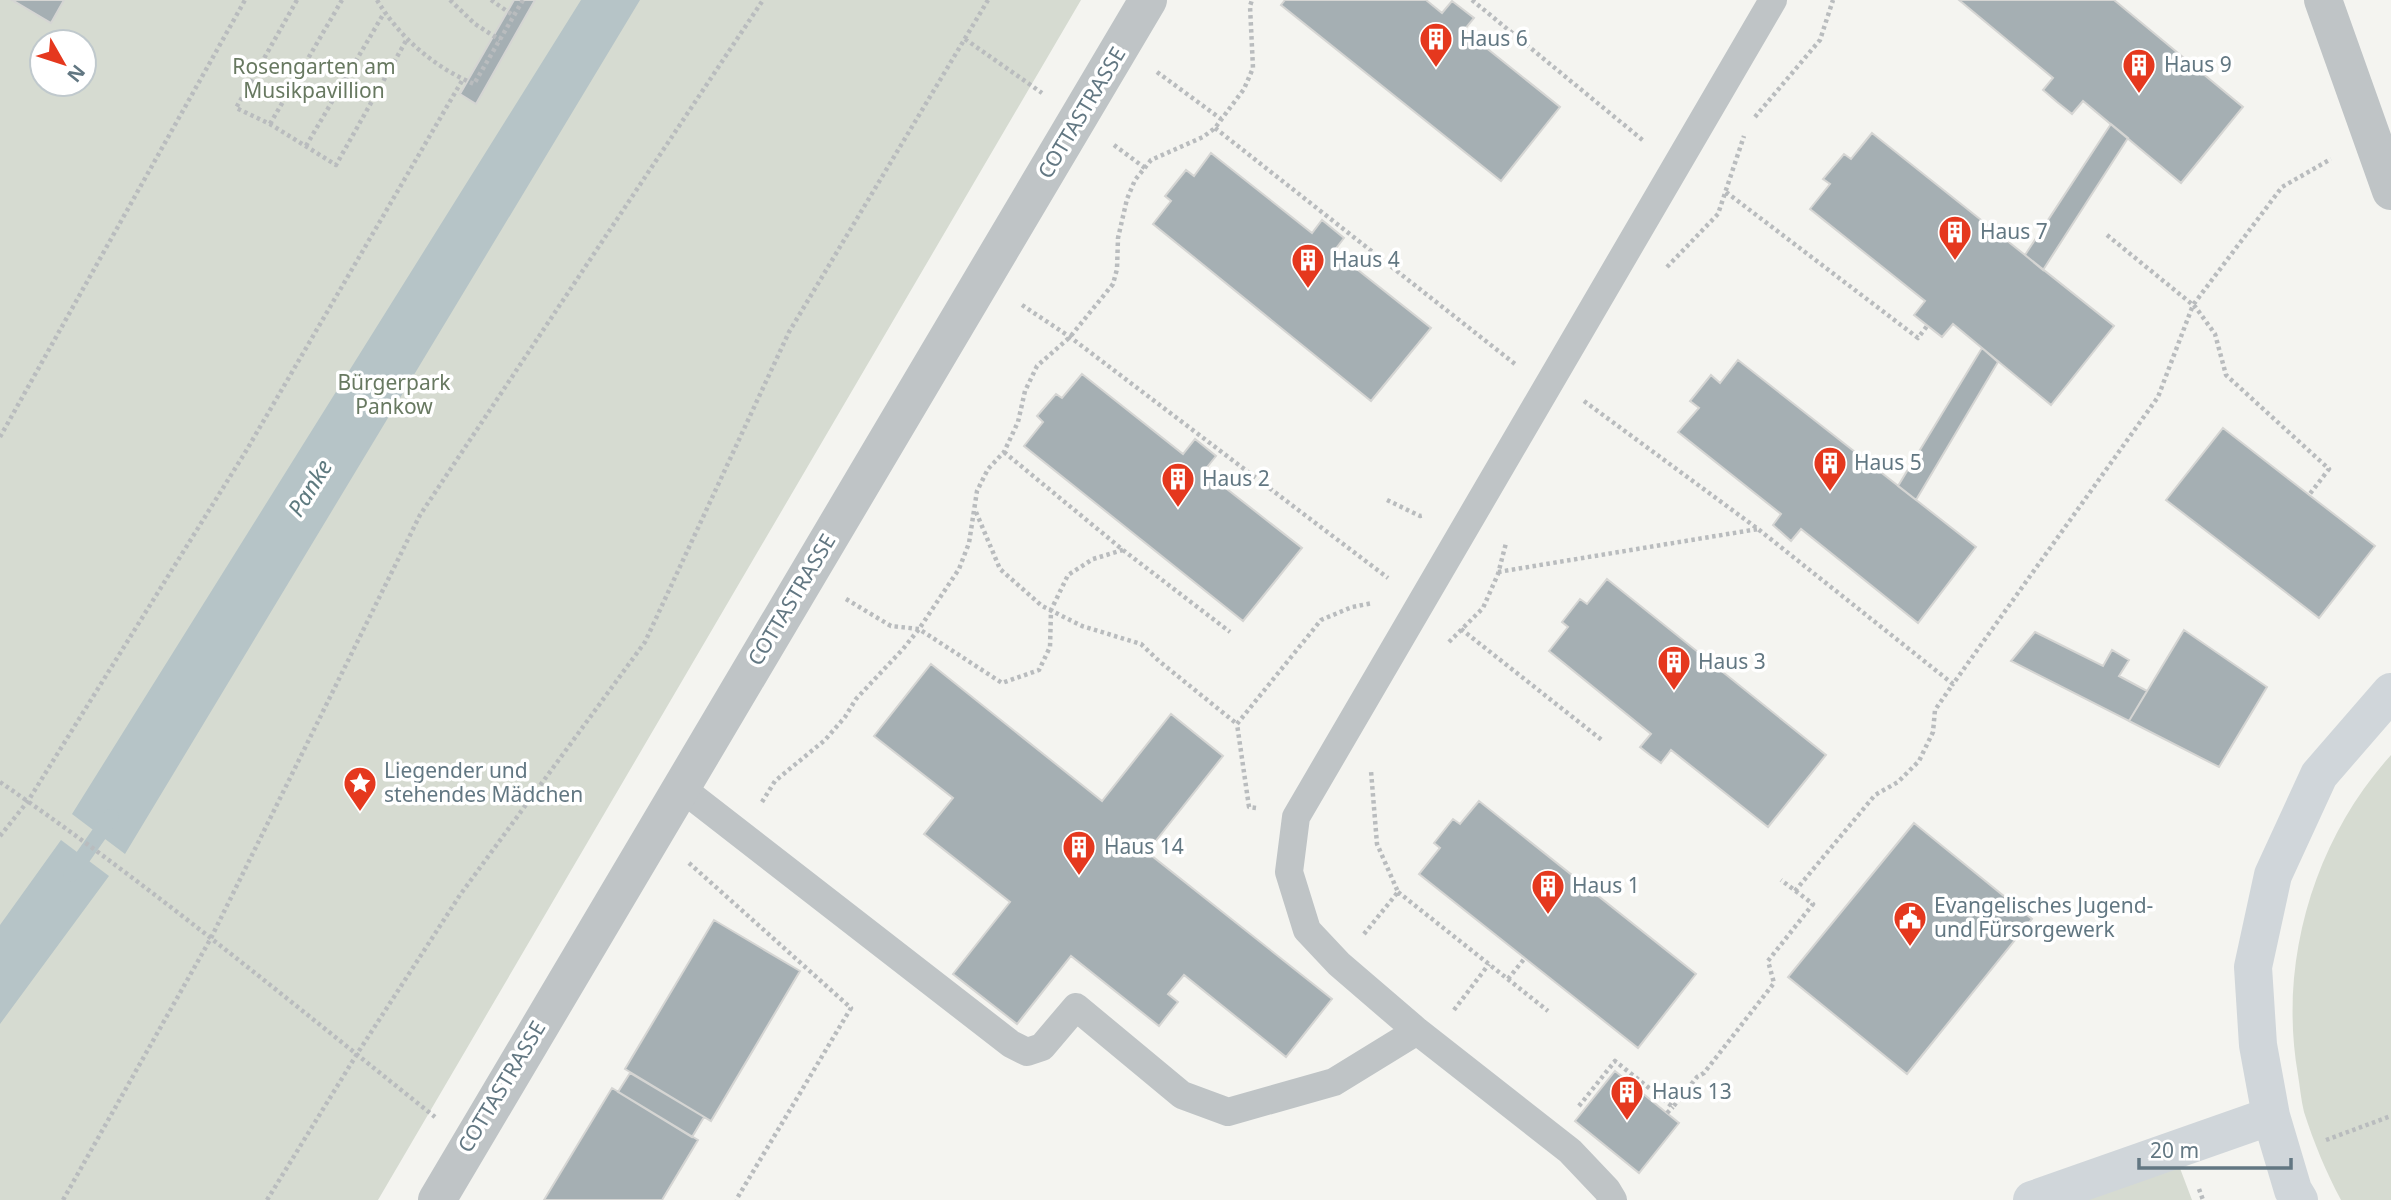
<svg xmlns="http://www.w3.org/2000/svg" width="2391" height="1200" viewBox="0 0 2391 1200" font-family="'Noto Sans',sans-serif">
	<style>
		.green { fill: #d6dbd1; fill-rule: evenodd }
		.water { fill: #b6c4c7 }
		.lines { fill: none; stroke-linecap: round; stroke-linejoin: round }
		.stream { stroke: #b6c4c7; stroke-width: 16 }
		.building { fill: #a5afb3; stroke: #d5d5d3; stroke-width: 2 }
		.path { stroke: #b9bcbe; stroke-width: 4.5; stroke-dasharray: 3.5 3.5; stroke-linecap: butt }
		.service { stroke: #bfc4c6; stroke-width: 28 }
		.minor { stroke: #bfc4c6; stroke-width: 38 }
		.secondary { stroke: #d0d6da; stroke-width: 38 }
		.labels { text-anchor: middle; stroke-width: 7; stroke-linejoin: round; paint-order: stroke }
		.poi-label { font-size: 21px; fill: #627782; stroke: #fff; text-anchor: start }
		.park-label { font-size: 21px; fill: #687961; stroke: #fff }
		.street-label { font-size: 21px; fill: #627782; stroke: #fff }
		.water-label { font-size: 23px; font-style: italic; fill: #5e7a7f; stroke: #fff }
	</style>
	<rect width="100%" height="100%" fill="#f4f4f0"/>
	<path class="green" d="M0,0h1081l-703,1200h-378zM42,42h42v42h-42z
		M2391,755v445h-50c-15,-28 -27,-57 -37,-88 -3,-12 -4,-25 -6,-37 -20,-113 16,-235 93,-320z
		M2178,1163l14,37h-118z"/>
	<path class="water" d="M581,0h59l-515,854 -53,-40z
		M61,840l48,36 -109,148v-99z"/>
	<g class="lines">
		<path class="stream" d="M71,874l40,-57"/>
	</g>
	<path class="building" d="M12,0h52l-13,23z
		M514,0h21l-59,104 -16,-10z
		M1285,0h141l16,13 10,-12 22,17 -10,12 96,77 -59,74 -220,-176z
		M1959,0h155l129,107 -62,76 -98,-82 -11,13 -15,-12 -14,-12 10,-12z
		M2111,124l17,14 -85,132 -18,-15z
		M1872,133l242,193 -63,79 -98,-81 -11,13 -28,-22 11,-14 -115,-92 20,-25 -7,-5 21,-25 7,5z
		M1211,153l101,80 10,-13 22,18 -10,13 97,77 -60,73 -218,-177 18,-23 -6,-5 21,-26 8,6z
		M1982,348l16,14 -82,138 -18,-14z
		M1738,360l238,187 -58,76 -117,-94 -10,12 -18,-16 8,-11 -103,-82 21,-24 -9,-7 21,-26 9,8z
		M1082,374l101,80 12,-15 21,17 -12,15 98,77 -59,73 -219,-175 19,-24 -6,-6 19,-22 6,4z
		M2223,428l152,118 -56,72 -153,-118z
		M1607,579l219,176 -58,72 -97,-77 -10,13 -11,-8 -10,-8 11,-13 -102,-83 19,-24 -6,-5 18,-23 7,5z
		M2184,630l83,57 -48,80 -90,-46z
		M2035,632l68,34 9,-16 17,10 -10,16 28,15 -18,30 -118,-60z
		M931,664l171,137 69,-87 52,42 -76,96 185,147 -46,58 -102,-82 -16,19 10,8 -19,24 -88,-70 -54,68 -64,-50 57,-72 -86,-68 29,-36 -79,-62z
		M1479,801l217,173 -58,74 -219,-174 21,-26 -6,-5 19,-24 7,5z
		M1914,823l118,96 -125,155 -119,-97z
		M714,920l86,51 -89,150 -86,-52z
		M1615,1071l64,52 -40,50 -64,-52z
		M630,1073l74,44 -12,20 -74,-45z
		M612,1088l86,52 -36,60h-118z"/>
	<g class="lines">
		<path class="path" d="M297,0l-61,108 34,16 66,41 71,-126
			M377,0c22,37 57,67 97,84l49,-84
			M450,0l25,24 25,16
			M491,0l23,16
			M1472,0l173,142
			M965,39l77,54
			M1157,72l64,47
			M1755,117l65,-77 13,-40
			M270,124l72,-124
			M1215,128l300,236
			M1114,145l31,23
			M306,146l78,-133
			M1726,192l192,146 9,-12
			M2107,235l86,70 89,-118 49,-28
			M1667,267l51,-53 26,-78
			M1022,305l48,32 318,241
			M2194,305l21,29 11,41 103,94 -20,26
			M1584,401l174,128 195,155 205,-287 35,-92
			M0,437l245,-437
			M1004,452l119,98 107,82
			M1387,500l33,16 5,-1
			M976,512l24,57 42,37 40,20 59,18 18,17 78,63
			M1498,572l260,-43
			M846,599l45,27 28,3 83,54 37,-13 11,-23 1,-37 17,-35 25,-16 30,-9
			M1461,629l142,112
			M1449,642l34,-34 15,-34 8,-31
			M0,782c151,104 292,221 435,335
			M762,802l13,-21 50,-41 20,-23 11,-18 47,-50 16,-20 40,-60 10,-26 8,-52 11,-22 16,-17 14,-30 7,-31 12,-25 33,-29 43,-53 4,-15 1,-31 9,-39 8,-19 16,-20 52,-23 12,-9 29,-39 9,-21 -3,-62 2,-6
			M1256,808l-7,-1 -12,-83 84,-104 31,-13 21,-4
			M0,836l28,-35 218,-350 217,-372
			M689,863l162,145 -115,192
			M1795,891l80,-96 23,-13 21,-21 14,-29 2,-22 18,-26
			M1398,892l150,119
			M1364,934l34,-42 -21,-48 -6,-73
			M1508,979l17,-21
			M1454,1010l35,-46
			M1579,1106l36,-45 58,46 24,-30 7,-4 70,-90 -6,-22 45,-57 -32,-24
			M1667,1113l6,-6
			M2326,1140l65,-24
			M2199,1189l4,11
			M63,1200l148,-262 209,-423 343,-515
			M267,1200l90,-146 103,-159 185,-253 144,-310 199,-332"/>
		<path class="service" d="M680,787l331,257 16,8 15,-5 34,-40 106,88 46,17 106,-30 83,-51
			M1613,1200l-6,-10 -37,-39 -153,-120 -78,-67 -32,-34 -18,-58 7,-55 477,-817"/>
		<path class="minor" d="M2323,0l68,191
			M437,1200l711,-1200"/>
		<path class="secondary" d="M2032,1200l239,-84
			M2299,1200l-6,-10 -22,-74 -13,-71 -5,-78 20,-92 46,-100 72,-83"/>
	</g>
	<defs>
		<symbol id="building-pin" viewBox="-11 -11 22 30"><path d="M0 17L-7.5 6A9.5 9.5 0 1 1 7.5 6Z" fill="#e5381e" stroke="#fff"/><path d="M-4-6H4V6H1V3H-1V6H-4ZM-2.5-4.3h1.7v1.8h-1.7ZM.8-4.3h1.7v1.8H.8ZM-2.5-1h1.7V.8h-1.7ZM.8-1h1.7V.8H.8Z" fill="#fff"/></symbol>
		<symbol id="sight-pin" viewBox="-11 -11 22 30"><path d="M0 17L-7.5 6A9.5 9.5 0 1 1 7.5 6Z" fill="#e5381e" stroke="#fff"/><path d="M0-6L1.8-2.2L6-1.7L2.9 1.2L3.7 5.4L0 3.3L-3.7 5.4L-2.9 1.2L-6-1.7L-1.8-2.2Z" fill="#fff"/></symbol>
		<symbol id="civic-pin" viewBox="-11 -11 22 30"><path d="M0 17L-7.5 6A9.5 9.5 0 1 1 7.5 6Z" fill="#e5381e" stroke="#fff"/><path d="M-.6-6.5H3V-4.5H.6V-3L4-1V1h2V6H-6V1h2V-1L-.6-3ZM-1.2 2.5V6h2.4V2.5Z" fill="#fff"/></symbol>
	</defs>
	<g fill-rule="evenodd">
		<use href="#building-pin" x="1417" y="20" width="38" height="52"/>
		<use href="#building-pin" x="2120" y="46" width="38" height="52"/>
		<use href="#building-pin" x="1936" y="213" width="38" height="52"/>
		<use href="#building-pin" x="1289" y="241" width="38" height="52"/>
		<use href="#building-pin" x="1811" y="444" width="38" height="52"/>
		<use href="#building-pin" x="1159" y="460" width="38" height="52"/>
		<use href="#building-pin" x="1655" y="643" width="38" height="52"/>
		<use href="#sight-pin" x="341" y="764" width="38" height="52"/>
		<use href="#building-pin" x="1060" y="828" width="38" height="52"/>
		<use href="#building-pin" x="1529" y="867" width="38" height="52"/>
		<use href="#civic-pin" x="1891" y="899" width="38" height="52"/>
		<use href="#building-pin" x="1608" y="1073" width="38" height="52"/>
	</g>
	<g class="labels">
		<g class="poi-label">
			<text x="1460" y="46">Haus 6</text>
			<text x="2164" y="72">Haus 9</text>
			<text x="1980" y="239">Haus 7</text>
			<text x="1332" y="267">Haus 4</text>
			<text x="1854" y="470">Haus 5</text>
			<text x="1202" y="486">Haus 2</text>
			<text x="1698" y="669">Haus 3</text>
			<text x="384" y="778">Liegender und<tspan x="384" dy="24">stehendes Mädchen</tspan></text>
			<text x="1104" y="854">Haus 14</text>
			<text x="1572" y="893">Haus 1</text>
			<text x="1934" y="913">Evangelisches Jugend-<tspan x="1934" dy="24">und Fürsorgewerk</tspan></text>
			<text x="1652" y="1099">Haus 13</text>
		</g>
		<g class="park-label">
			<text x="314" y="74">Rosengarten am<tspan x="314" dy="24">Musikpavillion</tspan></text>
			<text x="394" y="390">Bürgerpark<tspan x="394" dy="24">Pankow</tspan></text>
		</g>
		<g class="street-label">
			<text transform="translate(1082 113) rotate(-59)" y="7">COTTASTRASSE</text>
			<text transform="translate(792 600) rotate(-59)" y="7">COTTASTRASSE</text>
			<text transform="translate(502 1087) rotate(-59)" y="7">COTTASTRASSE</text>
		</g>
		<g class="water-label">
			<text transform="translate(310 488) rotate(-58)" y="8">Panke</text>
		</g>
	</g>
	<g transform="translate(63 63) rotate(129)"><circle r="33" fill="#ffffff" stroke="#c0c9cd" stroke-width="2"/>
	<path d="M0-5L12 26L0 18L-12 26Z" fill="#e5381e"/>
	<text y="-10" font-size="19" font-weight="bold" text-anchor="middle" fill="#627782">N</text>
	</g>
	<path d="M2139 1158v10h152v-10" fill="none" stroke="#627782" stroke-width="3.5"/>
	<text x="2150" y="1158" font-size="21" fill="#627782" stroke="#ffffff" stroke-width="5" paint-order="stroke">20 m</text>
</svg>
